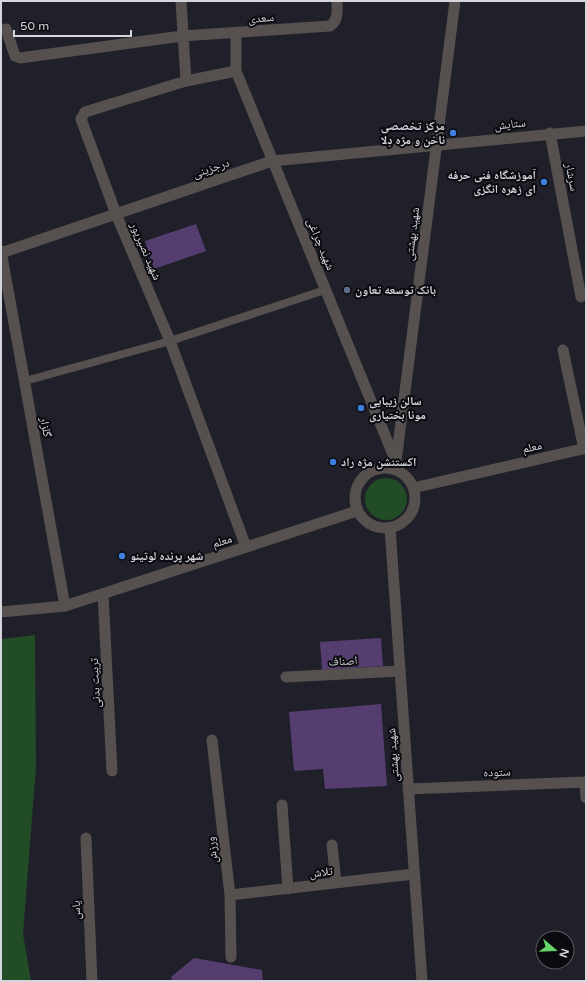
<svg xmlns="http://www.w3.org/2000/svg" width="587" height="982" viewBox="0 0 587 982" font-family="'Varela Round','Noto Naskh Arabic',sans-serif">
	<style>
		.green { fill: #214c25 }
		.building { fill: #563d70 }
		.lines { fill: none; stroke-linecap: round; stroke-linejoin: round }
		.service { stroke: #56504e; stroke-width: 8 }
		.minor { stroke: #56504e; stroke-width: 11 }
		.tertiary { stroke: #56504e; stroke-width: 11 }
		.shop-dot { fill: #3f7fe0; stroke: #0a0a0f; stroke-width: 1.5 }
		.service-dot { fill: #5c6f8a; stroke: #0a0a0f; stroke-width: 1.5 }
		.labels { text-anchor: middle; stroke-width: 4; stroke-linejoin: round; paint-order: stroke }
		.street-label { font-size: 12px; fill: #d5d5dc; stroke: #0a0a0f }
		.poi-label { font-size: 12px; font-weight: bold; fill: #d5d5dc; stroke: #0a0a0f; text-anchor: start }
	</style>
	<rect width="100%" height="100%" fill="#20202b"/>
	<path class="green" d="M365 499a21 21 0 1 1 42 0a21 21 0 1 1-42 0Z
		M35,635l1,132 -13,167 8,47h-30v-342z"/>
	<path class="building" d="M196,224l10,27 -52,18 -9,-28z
		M381,638l2,28 -61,4 -2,-28z
		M381,704l6,82 -62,3 -2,-20 -29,2 -5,-59z
		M194,958l68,12 1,11h-91l-1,-4z"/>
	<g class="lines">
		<path class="service" d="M25,381l145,-40 155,-51"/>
		<path class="minor" d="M181,1l5,80
			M6,29l9,27 5,2 162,-22 148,-10c9,-6 7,-16 7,-25
			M236,34v37l160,391
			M236,71l-50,10 -101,31 -4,7 35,95 54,127 76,206
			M550,133l31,164
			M1,251l64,355
			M1,253l271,-92 314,-30
			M563,350l21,99
			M103,594l9,177
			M286,677l114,-6
			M212,740l18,155 1,62
			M585,782l1,16
			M408,789l178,-7
			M282,805l6,84
			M86,838l6,143
			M332,845l4,38
			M230,895l184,-21"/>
		<path class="tertiary" d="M355 498a30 30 0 1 1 60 0a30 30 0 1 1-60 0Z
			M395,469l60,-468
			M413,488l173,-40
			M390,528l32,453
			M1,612l64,-6 292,-95"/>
	</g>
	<g class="shop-dot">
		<circle cx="453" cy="133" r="4"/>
		<circle cx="544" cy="182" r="4"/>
		<circle cx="361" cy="408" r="4"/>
		<circle cx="333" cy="462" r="4"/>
		<circle cx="122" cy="556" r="4"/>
	</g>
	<circle class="service-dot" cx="347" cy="290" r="4"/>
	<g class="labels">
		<g class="street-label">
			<text transform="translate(261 18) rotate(-5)" y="4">سعدی</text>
			<text transform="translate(510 124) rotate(-6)" y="4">ستایش</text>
			<text transform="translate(211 168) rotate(-19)" y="4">درجزینی</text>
			<text transform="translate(572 177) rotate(79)" y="4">سرشار</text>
			<text transform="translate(412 234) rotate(-83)" y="4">شهید بهشتی</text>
			<text transform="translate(321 244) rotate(68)" y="4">شهید چراغی</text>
			<text transform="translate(146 251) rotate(67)" y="4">شهید نصیرپور</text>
			<text transform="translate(46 427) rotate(80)" y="4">گلزار</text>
			<text transform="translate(532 447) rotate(-13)" y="4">معلم</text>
			<text transform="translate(222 541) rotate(-18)" y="4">معلم</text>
			<text transform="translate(343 661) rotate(-3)" y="4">اصناف</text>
			<text transform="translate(95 683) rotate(-93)" y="4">تربیت بدنی</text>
			<text transform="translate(393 755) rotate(-94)" y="4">شهید بهشتی</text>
			<text transform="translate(497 772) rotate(-2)" y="4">ستوده</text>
			<text transform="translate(212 850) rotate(-97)" y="4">ورزش</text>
			<text transform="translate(321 872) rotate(-7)" y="4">تلاش</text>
			<text transform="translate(76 910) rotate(-92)" y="4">یاس</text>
		</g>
		<g class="poi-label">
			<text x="445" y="130" text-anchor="end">مرکز تخصصی<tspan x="445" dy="14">ناخن و مژه دِلا</tspan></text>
			<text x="536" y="179" text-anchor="end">آموزشگاه فنی حرفه<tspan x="536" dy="14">ای زهره انگزی</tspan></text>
			<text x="355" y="294">بانک توسعه تعاون</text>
			<text x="369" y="405">سالن زیبایی<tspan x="369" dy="14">مونا بختیاری</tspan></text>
			<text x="341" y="466">اکستنشن مژه راد</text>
			<text x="130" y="560">شهر پرنده لوتینو</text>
		</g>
	</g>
	<rect width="587" height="982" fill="none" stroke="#d5d5dc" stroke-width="4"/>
	<g transform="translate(555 950) rotate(109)"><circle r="19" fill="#0a0a0f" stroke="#5b5b61"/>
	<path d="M0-3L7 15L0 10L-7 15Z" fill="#64d468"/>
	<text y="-6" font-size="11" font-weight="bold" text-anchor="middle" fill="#d5d5dc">N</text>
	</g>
	<path d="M14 30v6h117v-6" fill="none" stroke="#d5d5dc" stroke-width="2"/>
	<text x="20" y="30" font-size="12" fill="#d5d5dc" stroke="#0a0a0f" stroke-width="3" paint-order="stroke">50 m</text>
</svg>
